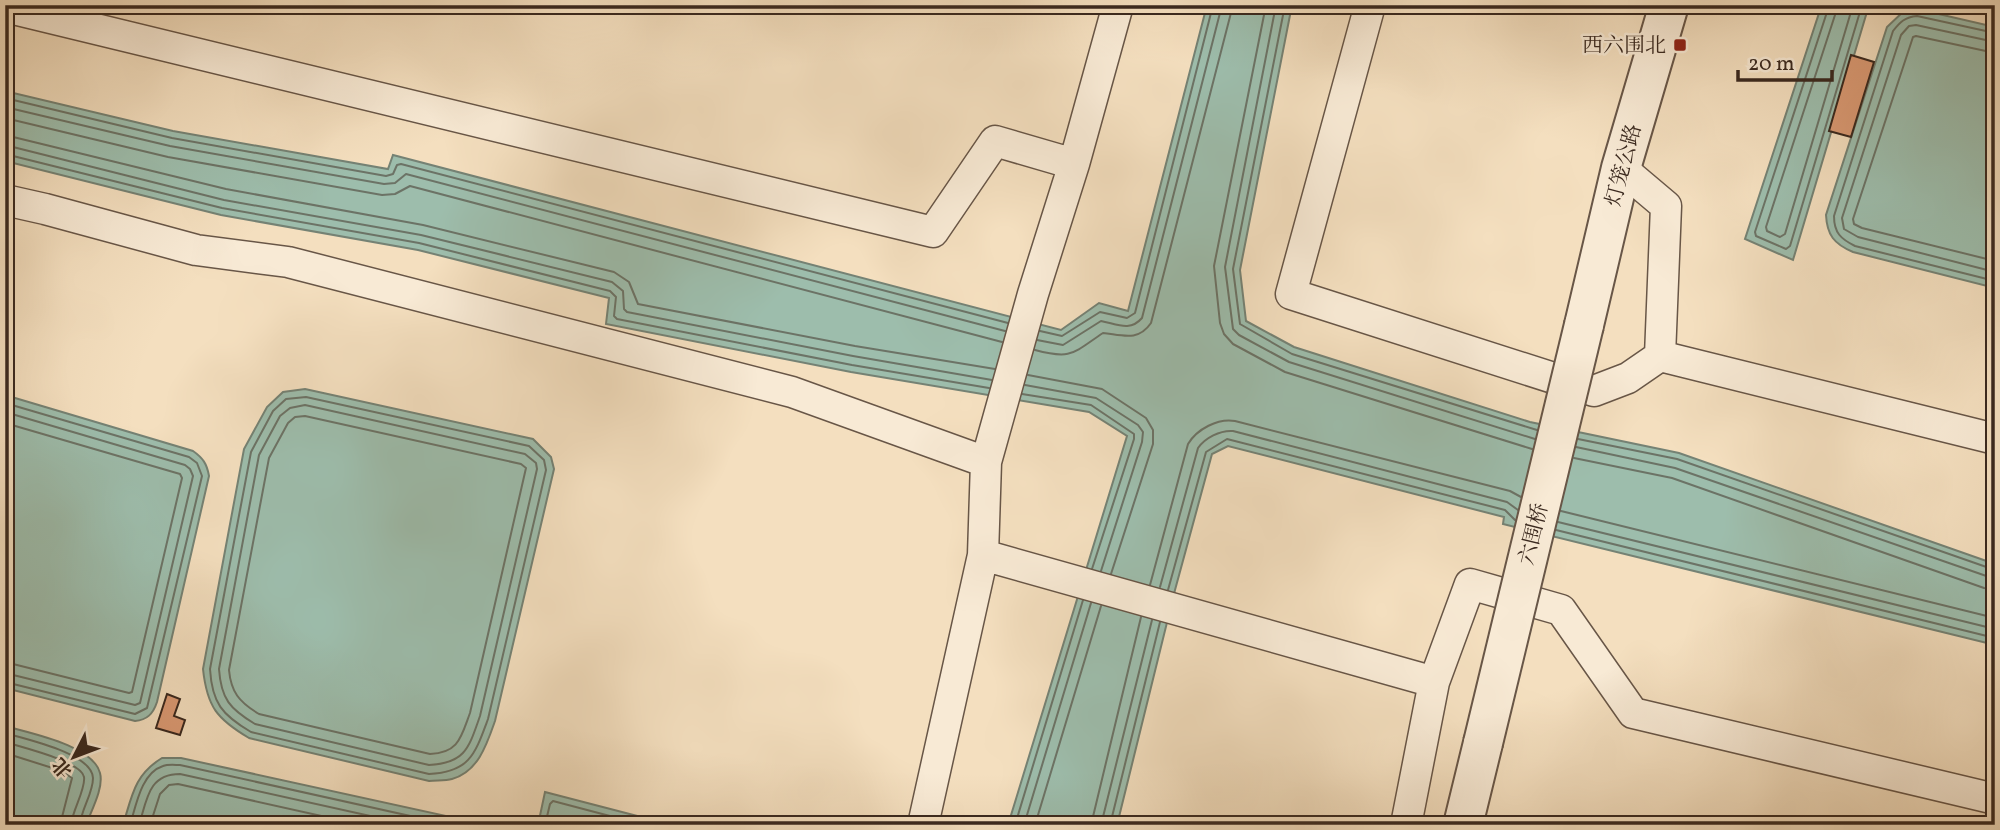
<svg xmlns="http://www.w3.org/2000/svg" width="2000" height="830" viewBox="0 0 2000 830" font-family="Vollkorn,'Noto Serif SC',serif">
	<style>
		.water { fill: #9dbdac; stroke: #758274; stroke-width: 2 }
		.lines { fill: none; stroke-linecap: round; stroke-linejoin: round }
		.shore { stroke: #6c7366; stroke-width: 2 }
		.building { fill: #da9a74; stroke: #3a291f; stroke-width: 2 }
		.minor-casing { stroke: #685647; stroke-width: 33 }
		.tertiary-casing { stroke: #685647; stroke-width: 42 }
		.minor { stroke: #f8ead5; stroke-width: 30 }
		.tertiary { stroke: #f8ead5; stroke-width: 38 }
		.tertiary-bridge-casing { stroke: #685647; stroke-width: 42; stroke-linecap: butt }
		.tertiary-bridge { stroke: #f8ead5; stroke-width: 38 }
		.poi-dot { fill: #8f2418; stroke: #f8ead5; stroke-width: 2.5 }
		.labels { text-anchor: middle; stroke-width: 5; stroke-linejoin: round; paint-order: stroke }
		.poi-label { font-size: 21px; fill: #3a291f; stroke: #f8ead5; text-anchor: end }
		.street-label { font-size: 21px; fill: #3a291f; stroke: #f8ead5 }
	</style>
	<rect width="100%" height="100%" fill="#f4dfbf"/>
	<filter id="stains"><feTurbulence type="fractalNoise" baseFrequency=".00286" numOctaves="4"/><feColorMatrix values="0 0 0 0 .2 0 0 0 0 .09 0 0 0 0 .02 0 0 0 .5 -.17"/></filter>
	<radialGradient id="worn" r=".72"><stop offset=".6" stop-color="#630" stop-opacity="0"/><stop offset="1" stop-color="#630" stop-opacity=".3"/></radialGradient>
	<path class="water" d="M1207,5h85l-52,265 6,51 48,26 236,75 149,31 316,111v81l-492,-121 1,-7 -276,-71 -16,8 -37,136 -58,235h-109l119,-389 -38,-24 -238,-40 -245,-48 3,-26 -191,-48 -197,-35 -216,-54v-70l168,40 215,38 5,-14 668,175 38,-27 29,8z
		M1818,5h51l-76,255 -48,-21 75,-229z
		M1917,9l78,18v261l-142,-36c-19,-8 -26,-17 -27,-37l61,-188 18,-17z
		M305,389l228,50 18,18 3,12 -59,252c-8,23 -17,51 -43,58 -7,2 -16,1 -23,2l-180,-43c-32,-19 -42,-31 -46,-69l41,-220 23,-42 16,-15z
		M5,395l188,56c10,7 14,13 16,25l-52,226c-4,12 -10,18 -22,19l-130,-33z
		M5,726c24,7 88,19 95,47 4,15 -9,38 -14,52h-81z
		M162,758h19l279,61 2,6h-339c9,-29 11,-50 39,-67z
		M545,792l127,33h-134z"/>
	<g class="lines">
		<path class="shore" d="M1266,5l-52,261 6,57 4,11 9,10 52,28 247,77
			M1276,5l-51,262 8,62 6,6 50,27 246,77
			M1285,5l-52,264 7,55 52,30 245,76
			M1826,5l1,7 -72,220 1,4 30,13 4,-3 72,-241
			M1835,5v10l-69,212 1,4 13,6 5,-3 68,-229
			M1995,33l-78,-17c-12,1 -17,6 -24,15l-59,185c0,17 7,23 21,30l140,35
			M1995,42l-79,-17 -7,1 -8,9 -59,183 2,11 14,8 137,35
			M1995,53l-79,-17 -3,1 -60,182 1,5 8,4 133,33
			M5,98l167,40 214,38 7,-2 4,-9 4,-1 607,159
			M5,107l165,39 214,38 11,-1 11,-9 599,157
			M5,118l163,39 214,38 13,-1 15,-8 592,156
			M5,135l221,54 197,36 191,47 15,10 9,22 217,42 140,23
			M5,145l219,55 197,35 191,47 11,9 1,18 3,3 226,44 139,24
			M5,154l217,54 197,35 191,48 6,6 -2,19 3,3 235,46 137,23
			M1040,331l22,5 38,-24 27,6 8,-5 78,-308
			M1037,340l26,5 38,-24c16,3 29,11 41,-3l80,-313
			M1035,350c37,10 38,3 68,-17 19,2 35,9 48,-10l82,-318
			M1028,375l74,14 44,29 7,12v14l-42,130
			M1025,385l71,13 42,27 5,7 -1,10 -41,129
			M1022,394l69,11 43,29v5l-42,130
			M306,397l223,49 15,14 2,10 -58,249c-13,35 -18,53 -59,55l-178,-42c-29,-17 -39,-29 -41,-63l41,-217 22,-41 13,-12z
			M5,403l184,54 8,6 5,13 -55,232 -12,6 -130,-32
			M305,405l220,49 11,9 1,6 -57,247c-11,31 -14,47 -51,49l-174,-41c-25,-15 -34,-25 -36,-55l40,-214 21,-39 10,-8z
			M5,412l180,53 5,4 3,7 -53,227 -5,2 -130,-32
			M305,416l216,48 5,4 -56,245c-9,24 -11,40 -40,41l-171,-40c-20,-12 -28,-22 -30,-44l40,-212 19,-35 7,-6z
			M5,423l175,51 2,4 -50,214 -3,1 -124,-31
			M1578,439l99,20 318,111
			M1576,447l99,21 320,111
			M1574,458l98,20 312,110 11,1
			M1561,511l434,107
			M1558,522l437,107
			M1556,530l439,108
			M1150,585l38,-141c9,-15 30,-26 47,-23l275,70 11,6
			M1160,587l38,-139c7,-10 22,-18 35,-17l274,71 11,8
			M1168,590l38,-138 21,-13 278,71 10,10
			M5,733c20,6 87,20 88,45 0,16 -12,31 -13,47
			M5,742c15,5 76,19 79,35 2,12 -12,34 -13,48
			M5,753l57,18 10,7 -12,47
			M130,825c6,-19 11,-52 33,-59 5,-2 12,-1 17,-1l271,60
			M139,825c8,-25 9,-51 41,-51l231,51
			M150,825l10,-31 9,-9 9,-1 184,41
			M545,825l5,-21 3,-3 91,24
			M1015,825l68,-225
			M1024,825l67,-222
			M1035,825l66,-219
			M1091,825l50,-208
			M1101,825l51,-205
			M1110,825l50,-203"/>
	</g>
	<path class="building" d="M1851,55l23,7 -23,75 -22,-6z
		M167,694l13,5 -6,17 11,4 -5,15 -24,-7z"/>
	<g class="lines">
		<defs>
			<path id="minor" d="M1370,5l-79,289 303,97 34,-13 32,-22 335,83
				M5,7l928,225 62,-91 79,23
				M1621,168l45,38 -6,150
				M5,200l40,9 151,41 92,12 504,130 194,70
				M983,555l451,127 -28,143
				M1434,682l36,-98 91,26 72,103 362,86
				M923,825l60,-270 3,-93 47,-168 41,-130 44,-159"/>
			<path id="tertiary" d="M1584,325l37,-157 48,-163
				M1463,825l20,-82"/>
		</defs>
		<use href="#minor" class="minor-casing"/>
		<use href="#tertiary" class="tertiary-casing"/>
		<use href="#minor" class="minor"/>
		<use href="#tertiary" class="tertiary"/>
		<defs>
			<path id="tertiary-bridge" d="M1483,743l101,-418"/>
		</defs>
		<use href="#tertiary-bridge" class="tertiary-bridge-casing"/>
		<use href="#tertiary-bridge" class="tertiary-bridge"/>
	</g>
	<rect class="poi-dot" x="1673" y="38" width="14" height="14" rx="3.5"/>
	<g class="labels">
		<g class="poi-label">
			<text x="1666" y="52">西六围北</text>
		</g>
		<g class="street-label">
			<text transform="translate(1623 165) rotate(-75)" y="7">灯笼公路</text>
			<text transform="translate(1533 534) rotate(-76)" y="7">六围桥</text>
		</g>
	</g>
	<rect width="2000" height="830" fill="none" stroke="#f4dfbf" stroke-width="28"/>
	<rect x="7" y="7" width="1986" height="816" fill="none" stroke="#3a291f" stroke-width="3.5"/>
	<rect x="14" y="14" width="1972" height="802" fill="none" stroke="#3a291f" stroke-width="2"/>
	<g transform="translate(74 757) rotate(228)" stroke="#f8ead5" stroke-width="5" paint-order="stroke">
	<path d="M0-5L12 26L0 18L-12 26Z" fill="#3a291f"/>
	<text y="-10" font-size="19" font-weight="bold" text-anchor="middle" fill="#3a291f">北</text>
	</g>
	<path d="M1738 70v10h94v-10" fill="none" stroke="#3a291f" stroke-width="3.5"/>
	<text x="1748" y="70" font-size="21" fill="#3a291f" stroke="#f8ead5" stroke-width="5" paint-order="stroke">20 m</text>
	<rect width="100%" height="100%" filter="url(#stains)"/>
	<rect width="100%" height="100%" fill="url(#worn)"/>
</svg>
